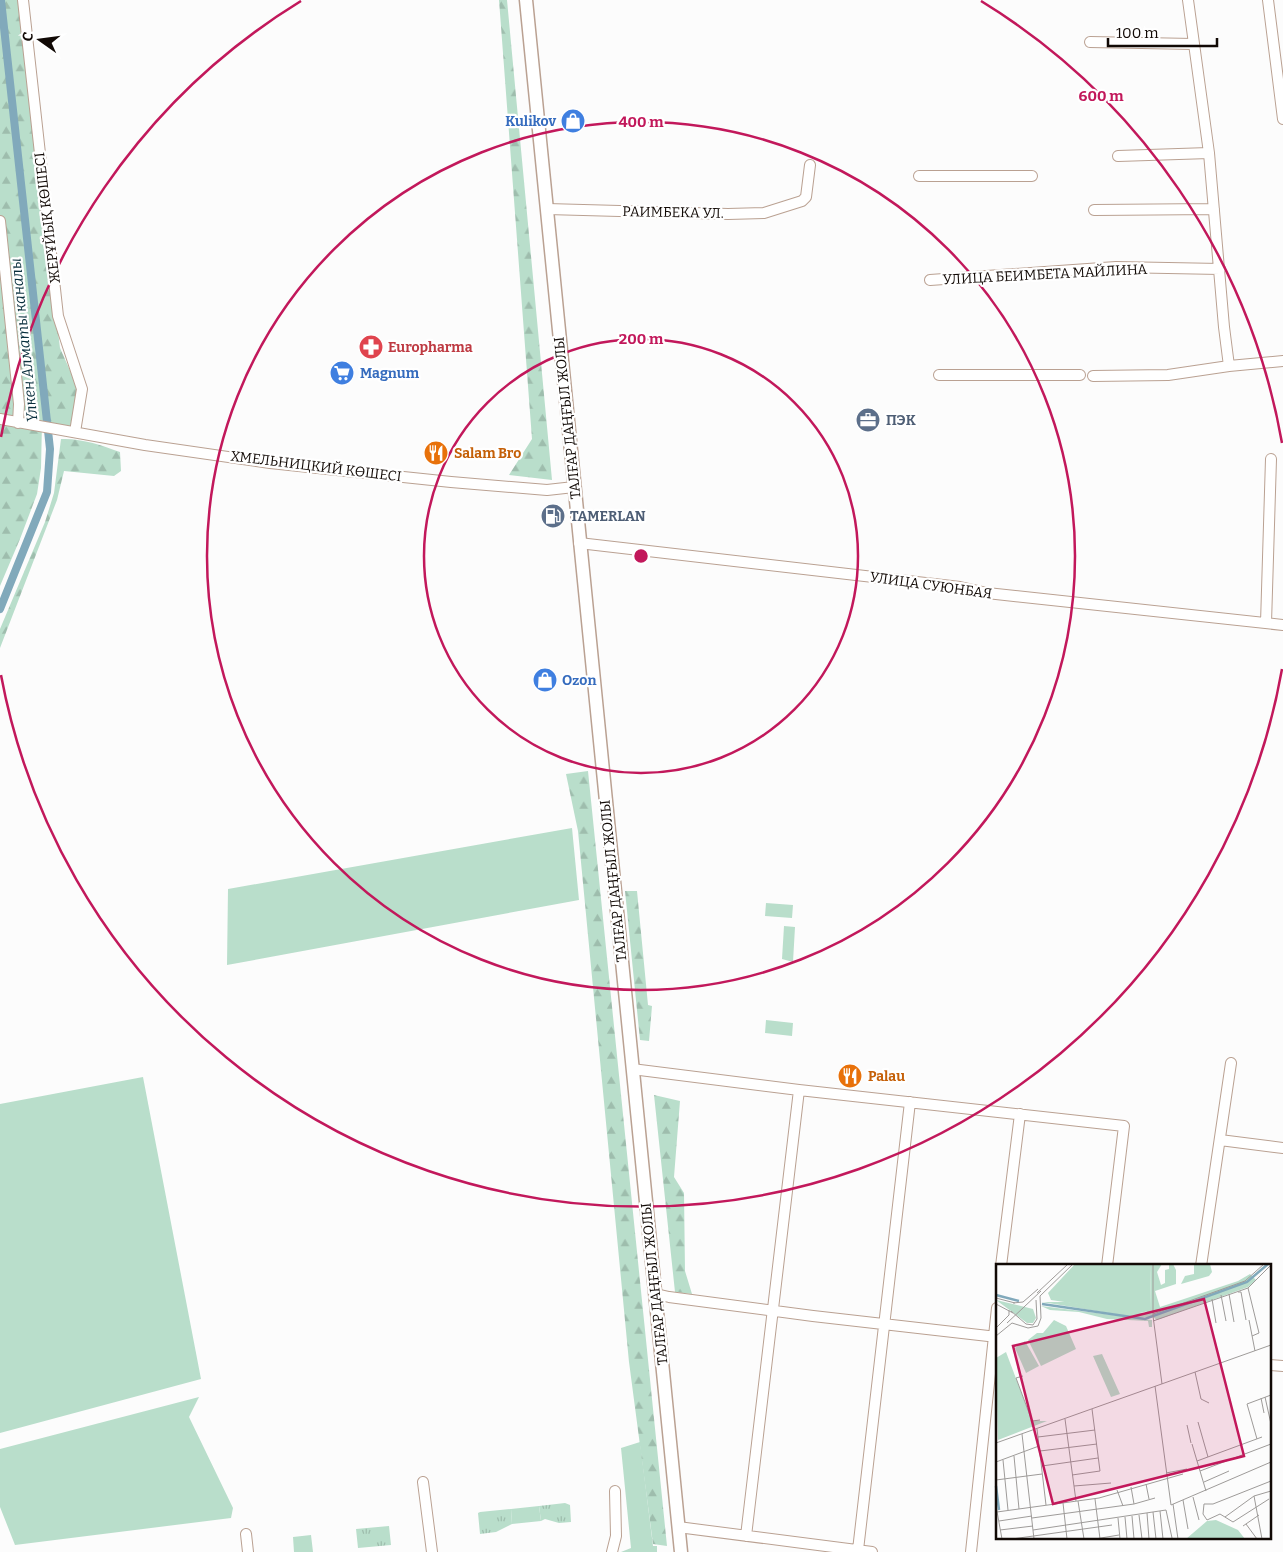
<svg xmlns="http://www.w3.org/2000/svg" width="1283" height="1552" viewBox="0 0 1283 1552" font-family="Bitter,serif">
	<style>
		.grass { fill: #b9decb }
		.forest { fill: url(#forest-firs) }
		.park { fill: url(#park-tufts) }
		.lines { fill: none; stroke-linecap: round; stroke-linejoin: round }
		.canal { stroke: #81a9bb; stroke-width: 8 }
		.minor-casing { stroke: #baa192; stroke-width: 12 }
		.major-casing { stroke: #baa192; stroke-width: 15 }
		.minor { stroke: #fff; stroke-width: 10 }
		.major { stroke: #fff; stroke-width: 12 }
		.ring { fill: none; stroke: #c2185b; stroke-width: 2.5 }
		.labels { text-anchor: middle; stroke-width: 4.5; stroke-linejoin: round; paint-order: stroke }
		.shop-label { font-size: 14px; font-weight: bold; fill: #366cbe; stroke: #fff; text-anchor: start }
		.street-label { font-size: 14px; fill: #110905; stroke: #fff }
		.health-label { font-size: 14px; font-weight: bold; fill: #be3a42; stroke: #fff; text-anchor: start }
		.service-label { font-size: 14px; font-weight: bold; fill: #4e5e75; stroke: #fff; text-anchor: start }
		.food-label { font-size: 14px; font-weight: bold; fill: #c56008; stroke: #fff; text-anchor: start }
		.water-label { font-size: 15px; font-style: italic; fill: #092f3d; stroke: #fff }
		.inset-river { fill: none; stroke: #81a9bb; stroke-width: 2.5 }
		.inset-road { fill: none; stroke: #9e9b99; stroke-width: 1 }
		.view { fill: #c2185b; fill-opacity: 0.15; stroke: #c2185b; stroke-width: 2.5 }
		.inset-edge { fill: none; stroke: #110905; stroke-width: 2.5 }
		.centre { fill: #c2185b; stroke: #fff; stroke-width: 2.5 }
		.ring-label { font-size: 15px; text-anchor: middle; font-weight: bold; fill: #c2185b; stroke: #fff; stroke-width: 4.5; stroke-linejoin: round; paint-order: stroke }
	</style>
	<defs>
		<pattern id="forest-firs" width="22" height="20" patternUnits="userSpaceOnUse" patternTransform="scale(1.25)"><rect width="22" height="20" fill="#b9decb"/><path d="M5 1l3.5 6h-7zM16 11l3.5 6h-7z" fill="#9ebdad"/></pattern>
		<pattern id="park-tufts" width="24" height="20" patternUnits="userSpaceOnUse" patternTransform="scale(1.25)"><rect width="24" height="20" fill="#b9decb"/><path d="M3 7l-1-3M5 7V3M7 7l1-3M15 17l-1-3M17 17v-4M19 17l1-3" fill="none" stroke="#9ebdad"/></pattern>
	</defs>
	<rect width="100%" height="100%" fill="#fcfcfc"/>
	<path class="grass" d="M572,828l7,72 -352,65 1,-76z
		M766,903l27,2 -1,13 -27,-2z
		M784,926l11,1 -2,35 -11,-3z
		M766,1020l27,3 -1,13 -27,-3z
		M143,1077l58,302 -201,54v-329z
		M199,1397l-10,20 44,91 -2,10 -216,27 -15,-38v-58z
		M640,1442l13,104h4v6h-36l10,-4 -10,-100z
		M539,1506l2,15 -29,3 -1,-15z
		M311,1535l2,17h-19l-1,-15z"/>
	<path class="forest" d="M0,0h18l42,348 16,36 2,17 -6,27 -30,-5 -1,45 -4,26 -17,45 -20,47z
		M499,0h8l45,480 -43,-5 23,-36z
		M61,439c20,-1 40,6 59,13l1,19 -7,5 -50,-5 -7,29 -57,148v-19l45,-107 9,-29z
		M588,771l79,775 -14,-2 -24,-182 -51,-531 -12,-57z
		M625,891h12l11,114 4,1 -3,35 -9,-1z
		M654,1095l26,6 -6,76 10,16 1,78 7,23 -17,-2z"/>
	<path class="park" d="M565,1503l5,2 1,17 -12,1 -14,-4 -4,2 -2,-15z
		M511,1509l1,15 -16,8 -16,2 -2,-21 2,-1z
		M389,1526l2,19 -33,3 -2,-19z"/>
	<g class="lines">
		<path class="canal" d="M0,609l47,-117 3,-43 -49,-449"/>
		<defs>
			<path id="minor" d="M23,0l35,316 24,73 -7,43
				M1188,0l21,153 15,174 5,39 54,-5
				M1268,0l15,119
				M1090,42l103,2
				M1118,156l91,-3
				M919,176h113
				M547,209l181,5 36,-1 38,-12 4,-4 4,-32
				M1094,210l120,-1
				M0,221l19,183 -1,19
				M930,280l186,-13 104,2
				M939,375h141
				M1093,376l75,-1 61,-9
				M0,419l145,26 125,18 181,19 96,8 27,-3
				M579,543l381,44 27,6 296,32
				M1266,623l5,-164
				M632,1069l167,21 325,36 -17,140
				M1220,1140l63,8
				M1001,1266l19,-152
				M1201,1266l30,-203
				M656,1294l13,3 144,19 184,21
				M1269,1365l14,1
				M423,1482l9,70
				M678,1527l194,25
				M246,1534l2,18
				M746,1536l53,-446
				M858,1550l52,-448
				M612,1552l4,-16 -1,-45
				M971,1552l26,-244"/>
			<path id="major" d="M526,0l155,1552"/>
		</defs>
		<use href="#minor" class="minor-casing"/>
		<use href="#major" class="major-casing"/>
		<use href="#minor" class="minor"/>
		<use href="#major" class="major"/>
	</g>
	<g class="ring">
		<circle cx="641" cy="556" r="217"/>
		<circle cx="641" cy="556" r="434"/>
		<path d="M1282 669A651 651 0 0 1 1 675M1 437A651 651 0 0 1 301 1M981 1A651 651 0 0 1 1282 443"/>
	</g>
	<defs>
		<symbol id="shop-disc" viewBox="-11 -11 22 22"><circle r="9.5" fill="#3f7fe0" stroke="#fff"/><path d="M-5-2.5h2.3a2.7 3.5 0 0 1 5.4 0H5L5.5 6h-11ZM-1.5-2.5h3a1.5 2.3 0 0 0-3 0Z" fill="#fff"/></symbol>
		<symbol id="pharmacy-disc" viewBox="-11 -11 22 22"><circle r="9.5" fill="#e0444e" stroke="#fff"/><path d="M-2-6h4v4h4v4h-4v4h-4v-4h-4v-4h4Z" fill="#fff"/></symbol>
		<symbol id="supermarket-disc" viewBox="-11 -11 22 22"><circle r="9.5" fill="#3f7fe0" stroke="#fff"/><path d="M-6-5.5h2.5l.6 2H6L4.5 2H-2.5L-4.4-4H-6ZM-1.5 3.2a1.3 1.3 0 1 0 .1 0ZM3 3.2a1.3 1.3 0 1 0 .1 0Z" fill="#fff"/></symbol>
		<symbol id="office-disc" viewBox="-11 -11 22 22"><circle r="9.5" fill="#5c6f8a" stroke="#fff"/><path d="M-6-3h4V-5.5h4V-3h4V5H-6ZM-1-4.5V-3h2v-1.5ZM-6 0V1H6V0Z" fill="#fff"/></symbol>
		<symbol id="restaurant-disc" viewBox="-11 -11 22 22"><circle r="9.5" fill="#e8710a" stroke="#fff"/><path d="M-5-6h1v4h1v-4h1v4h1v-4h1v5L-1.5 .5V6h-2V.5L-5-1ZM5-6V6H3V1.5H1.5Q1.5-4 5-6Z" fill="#fff"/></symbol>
		<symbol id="fuel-disc" viewBox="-11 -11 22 22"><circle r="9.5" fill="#5c6f8a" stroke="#fff"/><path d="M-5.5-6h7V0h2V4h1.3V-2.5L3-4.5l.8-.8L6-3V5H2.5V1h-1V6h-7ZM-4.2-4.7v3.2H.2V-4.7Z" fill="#fff"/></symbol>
	</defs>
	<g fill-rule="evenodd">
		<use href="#shop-disc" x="559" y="107" width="28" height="28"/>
		<use href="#pharmacy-disc" x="357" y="333" width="28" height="28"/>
		<use href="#supermarket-disc" x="328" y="359" width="28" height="28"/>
		<use href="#office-disc" x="854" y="406" width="28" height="28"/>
		<use href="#restaurant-disc" x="422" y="439" width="28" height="28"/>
		<use href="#fuel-disc" x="539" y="502" width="28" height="28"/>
		<use href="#shop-disc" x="531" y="666" width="28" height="28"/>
		<use href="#restaurant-disc" x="836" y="1062" width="28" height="28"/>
	</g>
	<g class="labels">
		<g class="shop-label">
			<text x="556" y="126" text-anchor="end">Kulikov</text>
			<text x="360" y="378">Magnum</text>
			<text x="562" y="685">Ozon</text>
		</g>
		<g class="street-label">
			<text transform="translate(673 212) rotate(1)" y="5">РАИМБЕКА УЛ.</text>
			<text transform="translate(47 218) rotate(-97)" y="5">ЖЕРҰЙЫҚ КӨШЕСІ</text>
			<text transform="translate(1045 274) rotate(-3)" y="5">УЛИЦА БЕИМБЕТА МАЙЛИНА</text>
			<text transform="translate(567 418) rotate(-96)" y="5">ТАЛҒАР ДАҢҒЫЛ ЖОЛЫ</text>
			<text transform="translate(316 466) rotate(7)" y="5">ХМЕЛЬНИЦКИЙ КӨШЕСІ</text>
			<text transform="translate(931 585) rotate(8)" y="5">УЛИЦА СУЮНБАЯ</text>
			<text transform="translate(613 881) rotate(-96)" y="5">ТАЛҒАР ДАҢҒЫЛ ЖОЛЫ</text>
			<text transform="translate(654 1284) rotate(-96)" y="5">ТАЛҒАР ДАҢҒЫЛ ЖОЛЫ</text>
		</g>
		<g class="health-label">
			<text x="388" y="352">Europharma</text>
		</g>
		<g class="service-label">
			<text x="886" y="425">ПЭК</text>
			<text x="570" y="521">TAMERLAN</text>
		</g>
		<g class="food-label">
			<text x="454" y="458">Salam Bro</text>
			<text x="868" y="1081">Palau</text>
		</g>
		<g class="water-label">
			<text transform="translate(24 340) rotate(-96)" y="5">Үлкен Алматы каналы</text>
		</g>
	</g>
	<g transform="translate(996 1264)">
		<rect width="275" height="275" fill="#fcfcfc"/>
		<path d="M79,0h76l-1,47 -12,2 -87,-13 -3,-7zM0,36l37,9 3,9 -3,5h-6zM58,56l12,6 10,23 -35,17 -13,-26 9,-7h6zM29,77l14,25 -13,7 -11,-25zM10,88l26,69h15l-49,19 -2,-82zM106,90l18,40 -9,3 -18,-41zM220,256l22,10 7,9h-59l21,-18z" fill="#b9decb"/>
		<path d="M155,0h11l-5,8 4,13 4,-2v-13l4,-1v-5h4l3,6v14l-21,7 5,16 78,-26 12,-7 6,6 -8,7 -91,33 -4,-3 -14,1 -97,-16h26l77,11 5,-4zM198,0h16l2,8 -3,4 -28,8 4,-8 9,-2zM45,42l111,14v7h-3l-1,-6 -41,-2 -28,-7 -29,-2z" fill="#b9decb"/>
		<path class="inset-river" d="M0,31l23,6M46,40l103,15 102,-37 21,-18M0,222l3,24"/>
		<path class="inset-road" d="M157,0v52l9,68M252,24l11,45 -7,3M242,28h3l5,28M41,29l31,-29M233,30l5,28M225,31l5,26M0,34l19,5M216,35l4,24M17,39l10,-1 15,-13M0,40l17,9M15,47l15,13 7,1 4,-6 -1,-19M157,50l92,-33 19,-17M253,56l6,31M157,57l95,-33 23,-23M11,59l34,-32M0,64l13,-13v-5M0,72l16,-13 16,5 10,-2 3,-8 -1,-22 33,-32M199,108l6,27 8,4M27,112l-7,2 16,43 8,-1M159,122l16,119M269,133l6,27M265,134l3,15M69,155l11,82M202,158l10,35M191,161l4,18M41,165l9,76M26,170l12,105M42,173l57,-7M261,175l-10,-35 24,-9M0,179l275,-98M196,180l5,17M44,187l57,-7M18,192l5,53M7,196l5,50M0,198l43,-16M46,202l56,-8M204,207l71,-27M170,209l21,-4M76,211l28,-4 -8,-62M0,216l46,-6M208,218l25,-11M150,220l3,15M78,222l37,-3M135,223l3,17M121,226l6,16M210,227l-9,-30 65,-24M258,232l8,43M197,233l6,23M99,235l5,40M187,236l5,29M82,237l6,38M67,239l4,36M177,240l5,35M208,240l-1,10 4,6 13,-6 13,8 36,-23M208,240h9l58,-23M175,241l100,-43M0,242l6,33M170,246l6,28M164,247l3,28M1,248l102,-14 84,-24M157,248l3,27M151,249l2,26M143,251l3,24M136,252l2,23M129,253l2,22M229,253l29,-21 17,-5M36,254l102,-14 21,-6M122,254l2,21M3,257l33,-5M250,260l11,15M247,262l16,-11M4,266l33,-4M37,266l133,-20M16,275l100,-14M99,275l24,-4"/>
		<path class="view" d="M208,35l40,157 -191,48 -40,-158z"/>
		<rect width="275" height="275" class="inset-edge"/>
	</g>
	<circle cx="641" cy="556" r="8" class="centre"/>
	<g class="ring-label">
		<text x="1101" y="101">600 m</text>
		<text x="641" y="127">400 m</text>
		<text x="641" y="344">200 m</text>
	</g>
	<g transform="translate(40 40) rotate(284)" stroke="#ffffff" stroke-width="4" paint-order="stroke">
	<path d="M0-4L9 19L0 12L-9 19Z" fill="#110905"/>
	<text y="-8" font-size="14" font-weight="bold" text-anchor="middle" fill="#110905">С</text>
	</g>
	<path d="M1108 38v8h109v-8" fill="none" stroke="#110905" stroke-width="2.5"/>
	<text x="1116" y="38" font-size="15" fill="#110905" stroke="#ffffff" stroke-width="4" paint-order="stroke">100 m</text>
</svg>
